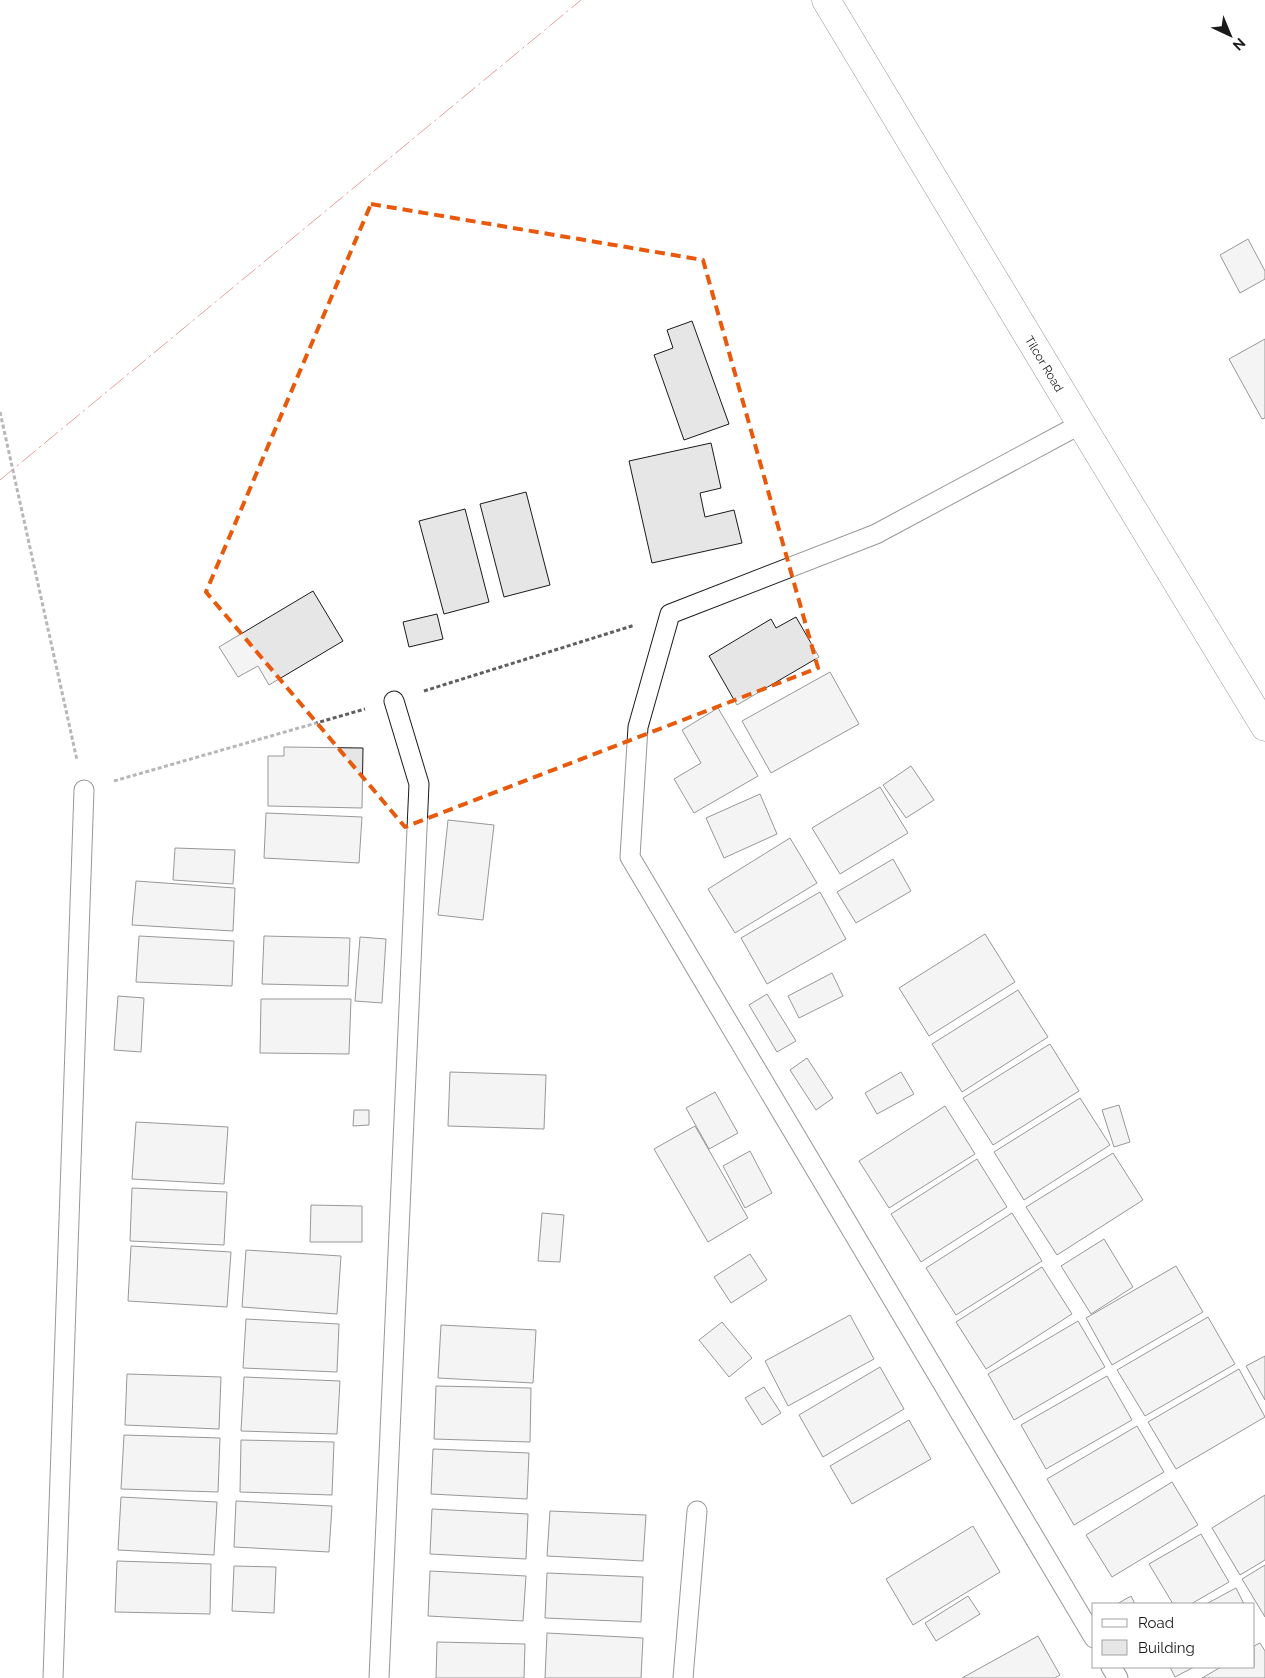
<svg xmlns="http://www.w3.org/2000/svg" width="1265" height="1678" viewBox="0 0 1265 1678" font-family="Raleway,sans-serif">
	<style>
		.building { fill: #e6e6e6; stroke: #1a1a1a }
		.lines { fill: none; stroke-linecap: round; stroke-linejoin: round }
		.service-casing { stroke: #1a1a1a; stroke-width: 21 }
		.tertiary-casing { stroke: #1a1a1a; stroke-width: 29 }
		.path { stroke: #5f5f5f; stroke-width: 3; stroke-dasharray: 4 2.5; stroke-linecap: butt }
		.service { stroke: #fff; stroke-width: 19 }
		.tertiary { stroke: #fff; stroke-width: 28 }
		.power { stroke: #c62828; stroke-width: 1; stroke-dasharray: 18 4 2.5 4; stroke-linecap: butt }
		.marked { fill: none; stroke: #e8590c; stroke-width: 4; stroke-dasharray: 10 6; stroke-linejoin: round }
		.labels { text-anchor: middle; stroke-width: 4; stroke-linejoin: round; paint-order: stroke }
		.street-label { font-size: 12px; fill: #1a1a1a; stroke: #fff }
	</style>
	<rect width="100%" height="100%" fill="#fff"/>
	<path class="building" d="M1248,239l17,32v8l-25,14 -20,-38z
		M692,321l37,103 -45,16 -30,-85 19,-7 -6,-18z
		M1265,339v79l-3,1 -33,-60z
		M711,443l10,45 -21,5 5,24 29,-7 8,33 -90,20 -23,-102z
		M526,492l24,93 -46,12 -24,-93z
		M465,509l24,93 -45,12 -25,-93z
		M313,591l30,50 -74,44 -11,-19 -20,11 -19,-30z
		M437,614l6,25 -34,8 -6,-25z
		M796,617l23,40 -82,48 -28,-49 62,-37 5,9z
		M830,672l29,52 -88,49 -29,-52z
		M718,708l40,68 -64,37 -20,-34 27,-16 -19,-33z
		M284,747l79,1 -1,60 -94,-2v-50h16z
		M911,766l23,34 -28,18 -23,-33z
		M880,787l28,46 -68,41 -28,-46z
		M760,794l17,40 -53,24 -18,-40z
		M266,813l96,4 -3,46 -95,-5z
		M448,820l46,5 -11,95 -45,-5z
		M790,838l27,45 -82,50 -27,-44z
		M175,848l60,2 -2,34 -60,-4z
		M893,859l18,32 -55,32 -19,-31z
		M136,881l99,7 -2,43 -101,-6z
		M820,892l26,47 -79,45 -26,-46z
		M985,934l30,48 -86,54 -30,-48z
		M139,936l95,5 -2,45 -96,-4z
		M264,936l86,2 -2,48 -86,-2z
		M360,937l26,2 -4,64 -27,-2z
		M832,973l11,23 -44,22 -11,-22z
		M1018,990l30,47 -86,55 -30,-48z
		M767,994l29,47 -19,11 -28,-47z
		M118,996l26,2 -3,54 -27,-2z
		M261,999h90l-2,55 -89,-1z
		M1050,1044l29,47 -86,54 -30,-47z
		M807,1058l26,40 -17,12 -26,-40z
		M450,1072l96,3 -2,54 -96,-3z
		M901,1072l13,22 -37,20 -12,-21z
		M715,1092l23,41 -29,16 -23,-41z
		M1080,1098l30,47 -86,55 -30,-48z
		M1119,1105l11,37 -16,5 -12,-37z
		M945,1106l30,48 -86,54 -30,-47z
		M354,1110h15v15l-16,1z
		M136,1122l92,5 -4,57 -92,-5z
		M695,1126l53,92 -40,24 -54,-93z
		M750,1151l22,42 -27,15 -22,-42z
		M1113,1153l30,47 -86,55 -31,-48z
		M977,1159l30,48 -86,55 -30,-48z
		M132,1188l95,4 -3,53 -94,-4z
		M311,1205l51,1v36h-52z
		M542,1213l22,2 -4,47 -22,-1z
		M1012,1213l30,48 -86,54 -30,-47z
		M1104,1239l29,48 -42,27 -30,-48z
		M131,1246l100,6 -4,55 -99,-6z
		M246,1250l95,6 -4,58 -95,-7z
		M750,1254l17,26 -36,23 -17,-26z
		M1176,1266l27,46 -91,53 -26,-47z
		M1042,1267l30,47 -86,55 -30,-47z
		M850,1315l24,44 -86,47 -23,-45z
		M1208,1317l27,47 -90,52 -28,-46z
		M246,1319l93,5 -2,48 -94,-4z
		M1078,1321l27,46 -91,53 -26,-46z
		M722,1322l30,36 -23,19 -30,-37z
		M441,1325l95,5 -3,53 -95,-5z
		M1265,1356v44l-19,-34z
		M880,1367l24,42 -81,48 -24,-42z
		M1239,1369l26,48 -89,52 -28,-47z
		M127,1374l94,3 -2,52 -94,-4z
		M1107,1376l25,44 -86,49 -25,-44z
		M244,1377l96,4 -3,53 -96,-3z
		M436,1386l95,2 -1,54 -96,-3z
		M764,1387l17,26 -19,12 -17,-27z
		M909,1420l22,39 -79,45 -22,-38z
		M1137,1426l27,46 -90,53 -27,-46z
		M124,1435l96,3 -2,54 -97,-3z
		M241,1440l93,2 -2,53 -92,-3z
		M433,1449l96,4 -2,46 -96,-5z
		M1172,1482l26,43 -86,52 -26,-42z
		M1265,1495v65l-25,15 -28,-47z
		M121,1497l96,5 -3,53 -96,-5z
		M236,1501l96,5 -3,46 -95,-5z
		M432,1509l96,5 -2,45 -96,-5z
		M550,1511l96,4 -3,46 -96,-5z
		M973,1526l27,46 -87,53 -27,-46z
		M1201,1534l28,48 -38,22h-18l-24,-40z
		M117,1561l94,3 -1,50 -95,-2z
		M1265,1565v52l-23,-38z
		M234,1566l42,1 -2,46 -42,-2z
		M430,1571l96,5 -3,45 -95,-5z
		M547,1573l96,4 -2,45 -96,-4z
		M1236,1588l8,16h-38z
		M968,1596l12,18 -44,27 -11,-18z
		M1131,1596l4,8h-18z
		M547,1633l96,5 -2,40h-96z
		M1038,1636l22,39 -5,3h-93z
		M437,1642l88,2 -1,34h-88z
		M1260,1643l5,8v27h-63l19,-11h33v-21z
		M1170,1667h24l-19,10z"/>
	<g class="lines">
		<defs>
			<path id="service" d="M1081,424l-205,110 -206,80 -32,113 -8,130 464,781
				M1111,1667l7,11
				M53,1678l31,-888
				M379,1678l40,-894 -25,-83
				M683,1678l14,-167"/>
			<path id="tertiary" d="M826,0l255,424 184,303"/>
		</defs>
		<use href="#service" class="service-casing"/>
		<use href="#tertiary" class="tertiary-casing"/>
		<path class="path" d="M0,412l77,348
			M424,691l211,-66
			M114,781l251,-72"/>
		<use href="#service" class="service"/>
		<use href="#tertiary" class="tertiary"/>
		<path class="power" d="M0,480l581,-480"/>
	</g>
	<path d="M0 0H1265V1678H0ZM371,204l332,56 115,408 -413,159 -199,-235z" fill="#fff" fill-opacity=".55" fill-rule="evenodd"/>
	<path class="marked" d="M371,204l332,56 115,408 -413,159 -199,-235z"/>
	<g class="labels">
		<g class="street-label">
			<text transform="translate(1044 364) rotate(59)" y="4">Tilcor Road</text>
		</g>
	</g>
	<rect x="1092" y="1603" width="162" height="65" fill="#ffffff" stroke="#a3a3a3"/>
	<rect x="1102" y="1619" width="25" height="8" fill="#ffffff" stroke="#a3a3a3"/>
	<text x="1138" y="1628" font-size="15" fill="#1a1a1a">Road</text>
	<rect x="1102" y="1640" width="25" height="15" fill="#e6e6e6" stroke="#a3a3a3"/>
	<text x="1138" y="1653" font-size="15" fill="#1a1a1a">Building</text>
	<g transform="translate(1230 35) rotate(136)" stroke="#ffffff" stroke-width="4" paint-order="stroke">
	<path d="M0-4L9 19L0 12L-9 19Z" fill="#1a1a1a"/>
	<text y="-8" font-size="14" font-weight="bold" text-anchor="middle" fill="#1a1a1a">N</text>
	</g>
</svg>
